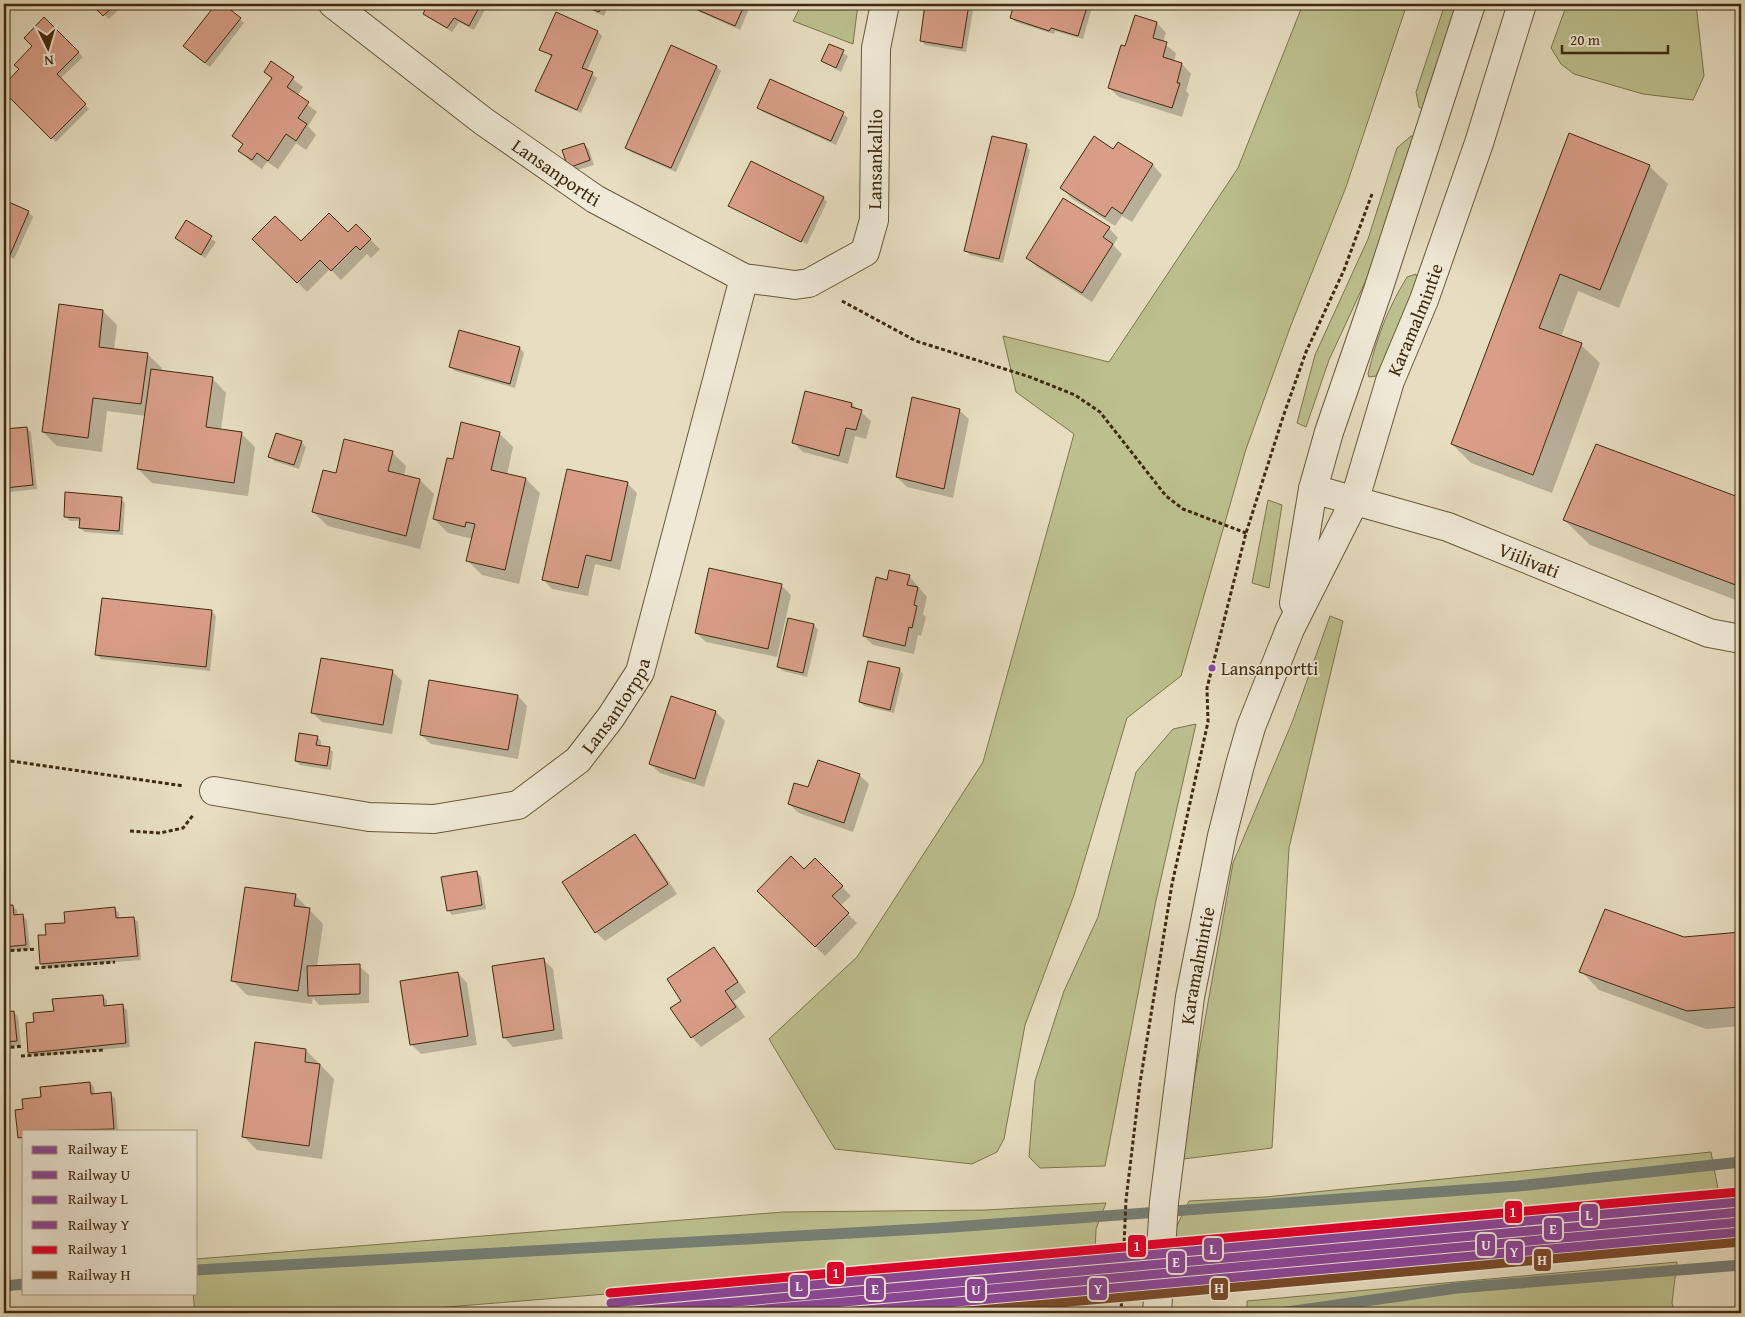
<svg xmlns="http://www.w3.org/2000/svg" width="1745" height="1317" viewBox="0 0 1745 1317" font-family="'Gentium Book Plus',serif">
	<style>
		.green { fill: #bcc08e; stroke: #7e754e }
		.shadow { fill: #0003 }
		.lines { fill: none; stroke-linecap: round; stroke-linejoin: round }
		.stream { stroke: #768076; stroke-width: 11 }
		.building { fill: #d99e88; stroke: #3f2a0d }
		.minor-casing { stroke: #69573a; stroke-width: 30 }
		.path { stroke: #3f2a0d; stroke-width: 3; stroke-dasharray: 4 2.5; stroke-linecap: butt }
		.minor { stroke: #efead7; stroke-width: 28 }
		.rail-1-casing { stroke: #efead7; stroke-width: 12 }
		.rail-2-casing { stroke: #efead7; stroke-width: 12 }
		.rail-3-casing { stroke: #efead7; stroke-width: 12 }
		.rail-4-casing { stroke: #efead7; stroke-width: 12 }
		.rail-5-casing { stroke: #efead7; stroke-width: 12 }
		.rail-6-casing { stroke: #efead7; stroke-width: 12 }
		.rail-1 { stroke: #8c4799; stroke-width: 9 }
		.rail-2 { stroke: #8c4799; stroke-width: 9 }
		.rail-3 { stroke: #8c4799; stroke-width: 9 }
		.rail-4 { stroke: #8c4799; stroke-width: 9 }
		.rail-5 { stroke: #e4002b; stroke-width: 9 }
		.rail-6 { stroke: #7a4b2a; stroke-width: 9 }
		.bus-dot { fill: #8e44ad; stroke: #efead7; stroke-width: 2 }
		.labels { text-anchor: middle; stroke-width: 4; stroke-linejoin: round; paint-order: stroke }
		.bus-label { font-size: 18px; fill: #3f2a0d; stroke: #efead7; text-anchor: start }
		.street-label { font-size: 19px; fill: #3f2a0d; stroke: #efead7 }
		.line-badge { stroke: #efead7; stroke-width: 2 }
		.badge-label { font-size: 14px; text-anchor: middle; font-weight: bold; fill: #fff }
	</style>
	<rect width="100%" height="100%" fill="#e7dec1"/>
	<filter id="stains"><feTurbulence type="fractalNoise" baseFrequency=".004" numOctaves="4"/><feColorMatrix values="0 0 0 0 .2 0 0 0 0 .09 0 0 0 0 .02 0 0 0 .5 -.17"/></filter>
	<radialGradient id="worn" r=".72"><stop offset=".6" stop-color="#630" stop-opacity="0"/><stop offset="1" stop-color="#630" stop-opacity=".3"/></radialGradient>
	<path class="green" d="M802,4h56l-5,40 -60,-23z
		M1303,4h104l-61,183 -55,138 -45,124 -65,227 -54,42 -53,177 -49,130 -21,114 -7,13 -25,12 -137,-15 -66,-110 88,-82 126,-195 91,-328 -58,-42 -13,-56 106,26 129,-194z
		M1445,4h15l-35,107 -6,-4 -3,-15z
		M1567,4h129l8,72 -11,24 -50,-6 -69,-20 -13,-10 -10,-16z
		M1411,136h7l-33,103 -56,121 -23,67 -9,-4 18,-68 53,-116 29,-91z
		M1416,274l1,6 -20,52 -21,44 -7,1 -1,-3c9,-37 19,-64 39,-97z
		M1268,500l14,5 -13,83 -17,-5z
		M1330,616l13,5 -54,227 -17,300 -89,11 11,-78 39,-218 60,-143z
		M1196,724l-41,181 -50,261 -65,2 -11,-11 6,-76 29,-90 34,-74 38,-145 37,-43z
		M1711,1152l8,42 -545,53 -1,-13 16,-33 76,-4z
		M1106,1203l-10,26 -1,25 -721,59h-179l-2,-20h3v-34l587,-47 203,-2z
		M1677,1262l-5,41 3,10h-428v-12z"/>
	<path class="shadow" d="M93,4h31l-15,15z
		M218,4l26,19 -34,44 -26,-21z
		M430,4h58l-14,26 -15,-8 -7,10 -28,-18z
		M577,4h51l-4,7 -15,-7 -5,12z
		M691,4h60l-11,26 -45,-20z
		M927,4h47l-8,48 -41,-7 -4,-5z
		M1016,4h77l-10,35 -28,-8 -1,3 -38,-12 -5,-4z
		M557,13l41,19 4,4 -15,35 10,7 -16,35 -40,-18 -5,-5 16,-33 -11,-8z
		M1136,17l21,6 9,10 -3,10 13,10 -2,9 8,2 9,10 -5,17 3,3 -7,23 -63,-20 -10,-9z
		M44,19l39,38 -23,22 29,30 -33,33 -52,-52v-4l16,-16 14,-24z
		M830,46l18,10 -7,16 -18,-11z
		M272,63l31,24 -6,9 20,16 -9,14 8,9 -10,15 -10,-7 -18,26 -11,-7 -5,7 -13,-9 -9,-10 3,-5 -10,-10 39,-56 -7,-7z
		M717,67l4,4 -45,101 -45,-20 -4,-5z
		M758,107l85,7 5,4 -12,27 -73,-33z
		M1570,135l79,31 19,18 -49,124 -41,-17 -17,46 20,8 19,18 -48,130 -81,-30 -19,-19z
		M1118,143l35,22 9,10 -30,47 -10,-6 -7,10 -44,-28 -9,-10 52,-38z
		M584,144l5,5 5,16 -21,6 -4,-4z
		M1026,145l4,5 -27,113 -33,-8 -5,-5z
		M823,198l4,4 -20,42 -77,-39z
		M4,201l24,11 5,5 -19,42 -10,-5z
		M186,222l30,20 -11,16 -29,-20z
		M356,226l24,23 -9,9 -4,-4 -26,26 -11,-11 -23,23 -53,-53 47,4 47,-9z
		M1109,228l9,10 -5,7 9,9 -30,48 -55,-35 -10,-9z
		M103,311l14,14 -3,25 33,4 15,14 -1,4 51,6 14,15 -5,37 20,3 14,14 -7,49 -96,-13 -14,-14 8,-53 -39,-5 -5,41 -45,-6 -14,-14z
		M460,332l60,16 4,5 -9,35 -60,-17 -5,-4z
		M806,393l46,11 19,17 -5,18 -11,-3 -7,28 -45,-12 -9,-9z
		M959,410l10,9 -16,79 -46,-11 -10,-10z
		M27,428l4,5 6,56 -27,3 -4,-5 -2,-18v-38z
		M499,433l14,14 -6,28 19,4 14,14 -21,91 -37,-9 -14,-14 5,-22 -25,-6 -14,-14 20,-59z
		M301,442l5,5 -7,22 -25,-8 -4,-5z
		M1596,446l145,53v103l-151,-57 -26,-25z
		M392,452l14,14 -2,10 16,4 14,14 -14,55 -92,-23 -15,-14 24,-38z
		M568,470l60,14 9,9 -17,77 -25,-6 -7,32 -36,-7 -9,-10z
		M121,499l4,4 -2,32 -38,-3 -5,-4 1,-7h-11l-5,-5z
		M909,576l18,21 -4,17 3,3 -5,19 -3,-1 -4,19 -41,-9 -9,-9 24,-55z
		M781,585l10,10 -14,62 -71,-15 -10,-9z
		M212,611l4,5 -6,55 -109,-12 -4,-4z
		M789,620l25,5 4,5 -11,47 -24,-6 -5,-4z
		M899,669l4,5 -9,39 -30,-7 -4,-4z
		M392,671l10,10 -10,53 -70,-12 -9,-9z
		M518,696l9,10 -9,53 -87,-15 -10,-9z
		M716,712l9,9 -21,66 -44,-14 -10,-9z
		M317,737l4,4v6l8,1 4,4 -2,18 -31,-5 -4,-4z
		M859,775l10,9 -16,48 -54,-19 -10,-9z
		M635,836l9,9 33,49 -72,47 -9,-9z
		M815,860l36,36 -11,10 17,17 -32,33 -66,-65 45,-20z
		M477,873l4,4 5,32 -34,6 -4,-5z
		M295,895l28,29 -6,43 42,-1 10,9v28l-50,2 -6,-7 -1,6 -65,-9 -14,-14z
		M13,906l4,4 1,6h5l4,4 3,29 -26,2v-44z
		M114,908l5,5v6l14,-1 5,4 3,38 -95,8 -5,-4 6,-28 19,-12z
		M1741,933v93l-35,3 -107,-39 -18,-19 103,-33z
		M714,949l9,9 23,34 -12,9 11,16 -44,30 -9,-10 -9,-36z
		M543,959l10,10 10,70 -50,8 -9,-10z
		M458,973l9,10 10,62 -56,9 -10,-10z
		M102,996l5,4v7l15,-1 5,4 3,37 -96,9 -4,-4 6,-29 19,-11z
		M14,1012l4,5 3,28 -17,2v-34z
		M306,1050l28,29 -12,80 -65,-9 -14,-14z
		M90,1083l4,4 1,8 15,-1 5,4 3,33h-94v10l-5,-4 6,-27 18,-12z
		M4,1115l4,29h-4z"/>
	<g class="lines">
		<path class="stream" d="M196,1270l743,-42 579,-42 223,-24
			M4,1286l20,-2
			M1280,1313l177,-25 284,-23"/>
	</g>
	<path class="building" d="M91,4h25l-13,12z
		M216,4h7l18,14 -36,45 -22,-17z
		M428,4h53l-12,22 -15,-8 -7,10 -24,-14z
		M580,4h23l-4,8z
		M690,4h55l-10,22 -46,-20z
		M925,4h44l-7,44 -42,-7z
		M1014,4h74l-10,32 -27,-8 -2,3 -39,-13z
		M556,12l42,19 -16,37 11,4 -16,38 -42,-19 17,-36 -13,-5z
		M1135,15l22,7 -4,16 14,4 -4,15 19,6 -5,20h3l-8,25 -64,-20 13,-43 4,1z
		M44,17l35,35 -22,22 29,30 -35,35 -47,-47v-7l15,-16 -5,-4 18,-19 -8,-8z
		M829,44l15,6 -8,18 -15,-7z
		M671,45l46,21 -46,102 -46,-20z
		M271,61l23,16 -7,10 22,15 -11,16 9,6 -11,17 -10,-7 -18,27 -11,-8 -5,7 -14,-9 5,-7 -11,-8 40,-58 -8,-6z
		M770,79l74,33 -13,29 -74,-33z
		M1569,133l81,32 -50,125 -40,-16 -21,54 43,15 -49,132 -82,-31z
		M992,136l35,8 -28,115 -35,-8z
		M1094,136l19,13 5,-7 35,22 -31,50 -10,-7 -7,10 -45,-29z
		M584,143l6,17 -22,8 -6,-18z
		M751,161l73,36 -23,45 -73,-36z
		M1063,198l47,29 -7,10 10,7 -31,49 -56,-35z
		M4,200l25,11 -19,44 -6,-2z
		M329,213l19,19 8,-8 15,15 -11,11 -4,-4 -25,25 -11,-11 -23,23 -45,-44 23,-23 26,25z
		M186,220l26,16 -11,19 -26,-17z
		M59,304l44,6 -4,37 49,6 -7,51 -48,-6 -5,40 -46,-6z
		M459,330l61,17 -10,37 -61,-17z
		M151,369l62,8 -7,50 36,5 -8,51 -97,-14z
		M805,391l47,12 -1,4 11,3 -6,20 -10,-2 -7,28 -47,-13z
		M912,397l48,12 -16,80 -48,-12z
		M461,422l39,10 -9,38 35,8 -21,92 -39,-9 9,-37 -9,-2 -1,5 -32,-8 14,-61 6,1z
		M27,427l6,58 -28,3 -1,-59z
		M276,433l26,8 -8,24 -26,-8z
		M344,439l49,12 -5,20 32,8 -14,57 -94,-24 11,-42 13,3z
		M1596,444l145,54v89l-178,-67z
		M567,469l61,13 -17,79 -25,-6 -8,33 -36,-8z
		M65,492l57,5 -3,34 -40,-3 1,-10 -16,-1z
		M709,568l73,16 -14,65 -73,-16z
		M889,570l21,5 -3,10 11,2 -4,18 3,1 -5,22 -3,-1 -4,19 -42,-10 13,-59 11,3z
		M102,598l110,12 -6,57 -111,-12z
		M788,618l26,6 -11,49 -26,-6z
		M321,658l72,12 -10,55 -72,-12z
		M868,661l32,7 -10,42 -31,-8z
		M429,680l89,15 -10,55 -88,-15z
		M671,696l45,15 -21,68 -46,-15z
		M299,733l19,3 -2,9 14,2 -3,19 -32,-5z
		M818,760l42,14 -16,49 -56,-19 6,-21 14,4z
		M635,834l33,50 -73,49 -33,-51z
		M791,856l13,13 11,-11 28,28 -11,10 17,17 -34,34 -58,-56z
		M477,871l5,34 -35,6 -6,-34z
		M245,887l51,7 -2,12 16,2 -12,83 -67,-10z
		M4,905h9l1,10 9,-1 3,31 -22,2z
		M115,907l1,11 18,-1 4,39 -98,8 -2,-29h8l-1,-11 20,-1 -1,-11z
		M1605,909l79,28 57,-5v75l-54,4 -108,-39z
		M714,947l24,35 -13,9 11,16 -45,31 -21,-30 11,-7 -14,-22z
		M544,958l10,72 -51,8 -11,-72z
		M360,964v30l-52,2 -1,-30z
		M458,972l10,64 -58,9 -10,-64z
		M103,995l1,11 19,-2 3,39 -98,10 -2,-30 8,-1 -1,-9 21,-2 -2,-12z
		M14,1011l3,30 -13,1v-30z
		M255,1042l51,7 -1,13 15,2 -11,82 -67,-9z
		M90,1082l1,12 20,-2 3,37 -90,2v6l-6,1 -3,-28 8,-1 -1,-10 19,-2 -1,-10z"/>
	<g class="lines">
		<defs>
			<g id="minor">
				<path id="s1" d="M333,4l150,117 112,78 149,79 51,7 14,-2 56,-31 9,-32 2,-172 9,-44"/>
				<path id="s2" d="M1313,489l135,38 261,106 32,6"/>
				<path d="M1294,603l19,-114 16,-57 49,-142 93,-286"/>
				<path id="s3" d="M214,791l155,26 65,2 84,-14 60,-45 33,-43 29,-45 104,-394"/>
				<path id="s4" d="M1157,1313l7,-111 26,-205 32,-161 18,-71 11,-38 39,-98 64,-127 36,-121 34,-81 55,-157 43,-139"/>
			</g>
		</defs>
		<use href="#minor" class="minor-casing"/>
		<path class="path" d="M842,301l74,40 114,36 45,18 25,17 66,84 17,13 63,24
			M4,760l180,26
			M130,831l30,2 23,-5 11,-14
			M4,951l32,-2
			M35,968l80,-6
			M4,1048l19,-2
			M21,1056l83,-6
			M1121,1313l5,-113 14,-117 32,-199 36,-162 -1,-34 39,-155 38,-119 22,-62 38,-82 28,-76"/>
		<use href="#minor" class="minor"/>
		<defs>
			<path id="rail-1" d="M612,1313l1129,-101"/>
			<path id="rail-2" d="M721,1313l1020,-91"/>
			<path id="rail-3" d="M611,1303l1129,-101"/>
			<path id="rail-4" d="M834,1313l907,-81"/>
			<path id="rail-5" d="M610,1293l1129,-101"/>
			<path id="rail-6" d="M946,1313l795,-71"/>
		</defs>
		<use href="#rail-1" class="rail-1-casing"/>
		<use href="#rail-2" class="rail-2-casing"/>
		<use href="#rail-3" class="rail-3-casing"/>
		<use href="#rail-4" class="rail-4-casing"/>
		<use href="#rail-5" class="rail-5-casing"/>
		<use href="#rail-6" class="rail-6-casing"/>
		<use href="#rail-1" class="rail-1"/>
		<use href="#rail-2" class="rail-2"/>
		<use href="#rail-3" class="rail-3"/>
		<use href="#rail-4" class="rail-4"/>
		<use href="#rail-5" class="rail-5"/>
		<use href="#rail-6" class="rail-6"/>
	</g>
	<circle class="bus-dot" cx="1212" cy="668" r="4.5"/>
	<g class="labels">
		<g class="bus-label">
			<text x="1221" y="675">Lansanportti</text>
		</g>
		<g class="street-label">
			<text dy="7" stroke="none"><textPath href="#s1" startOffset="719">Lansankallio</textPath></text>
			<text dy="7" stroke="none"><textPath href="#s1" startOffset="280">Lansanportti</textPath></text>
			<text dy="7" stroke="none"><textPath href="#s4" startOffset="1035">Karamalmintie</textPath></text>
			<text dy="7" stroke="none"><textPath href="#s2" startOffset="228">Viilivati</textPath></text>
			<text dy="7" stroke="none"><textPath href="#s3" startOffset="449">Lansantorppa</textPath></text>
			<text dy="7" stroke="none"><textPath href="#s4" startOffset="350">Karamalmintie</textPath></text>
		</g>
	</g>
	<g class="line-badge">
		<rect x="1504" y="1200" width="19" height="24" rx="5" fill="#e4002b"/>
		<rect x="1580" y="1203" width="19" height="24" rx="5" fill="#8c4799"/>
		<rect x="1543" y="1217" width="20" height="24" rx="5" fill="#8c4799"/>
		<rect x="1476" y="1233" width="20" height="24" rx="5" fill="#8c4799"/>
		<rect x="1127" y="1234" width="20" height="24" rx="5" fill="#e4002b"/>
		<rect x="1203" y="1237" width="20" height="24" rx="5" fill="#8c4799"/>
		<rect x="1505" y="1240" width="19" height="24" rx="5" fill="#8c4799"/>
		<rect x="1533" y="1248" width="19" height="24" rx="5" fill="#7a4b2a"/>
		<rect x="1167" y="1250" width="19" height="24" rx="5" fill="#8c4799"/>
		<rect x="826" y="1261" width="19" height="24" rx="5" fill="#e4002b"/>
		<rect x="789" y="1274" width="20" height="24" rx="5" fill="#8c4799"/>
		<rect x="1210" y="1277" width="19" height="24" rx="5" fill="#7a4b2a"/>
		<rect x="1088" y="1277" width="20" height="24" rx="5" fill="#8c4799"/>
		<rect x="865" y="1277" width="20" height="24" rx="5" fill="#8c4799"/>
		<rect x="966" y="1278" width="20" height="24" rx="5" fill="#8c4799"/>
	</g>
	<g class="badge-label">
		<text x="1513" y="1217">1</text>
		<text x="1589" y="1220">L</text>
		<text x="1553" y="1234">E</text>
		<text x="1486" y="1250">U</text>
		<text x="1137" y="1251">1</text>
		<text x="1213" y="1254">L</text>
		<text x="1514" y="1257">Y</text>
		<text x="1542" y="1265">H</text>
		<text x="1176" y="1267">E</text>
		<text x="836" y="1278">1</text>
		<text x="799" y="1291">L</text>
		<text x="1219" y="1293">H</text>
		<text x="1098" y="1294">Y</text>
		<text x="875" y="1294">E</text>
		<text x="976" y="1295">U</text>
	</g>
	<rect width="1745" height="1317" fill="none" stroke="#e7dec1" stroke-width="20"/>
	<rect x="5" y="5" width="1735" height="1307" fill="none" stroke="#3f2a0d" stroke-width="2.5"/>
	<rect x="10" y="10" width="1725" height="1297" fill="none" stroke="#3f2a0d"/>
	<rect x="22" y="1130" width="175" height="165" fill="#efead7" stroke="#a99d86"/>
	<rect x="32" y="1146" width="25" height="8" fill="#8c4799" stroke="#a99d86"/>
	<text x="68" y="1154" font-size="15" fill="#3f2a0d">Railway E</text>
	<rect x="32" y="1171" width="25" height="8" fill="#8c4799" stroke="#a99d86"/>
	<text x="68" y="1180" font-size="15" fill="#3f2a0d">Railway U</text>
	<rect x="32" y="1196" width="25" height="8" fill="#8c4799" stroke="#a99d86"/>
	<text x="68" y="1204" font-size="15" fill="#3f2a0d">Railway L</text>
	<rect x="32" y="1221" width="25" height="8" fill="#8c4799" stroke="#a99d86"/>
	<text x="68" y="1230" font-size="15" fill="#3f2a0d">Railway Y</text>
	<rect x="32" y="1246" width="25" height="8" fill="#e4002b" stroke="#a99d86"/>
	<text x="68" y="1254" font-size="15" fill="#3f2a0d">Railway 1</text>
	<rect x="32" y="1271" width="25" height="8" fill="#7a4b2a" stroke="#a99d86"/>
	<text x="68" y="1280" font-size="15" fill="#3f2a0d">Railway H</text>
	<g transform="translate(48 48) rotate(175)" stroke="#efead7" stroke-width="4" paint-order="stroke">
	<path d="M0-4L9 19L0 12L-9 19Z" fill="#3f2a0d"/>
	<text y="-8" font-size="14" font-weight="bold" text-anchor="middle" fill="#3f2a0d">N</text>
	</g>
	<path d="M1562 45v8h106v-8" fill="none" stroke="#3f2a0d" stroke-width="2.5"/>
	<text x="1570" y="45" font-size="15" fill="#3f2a0d" stroke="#efead7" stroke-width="4" paint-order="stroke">20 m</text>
	<rect width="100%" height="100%" filter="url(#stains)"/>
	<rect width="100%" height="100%" fill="url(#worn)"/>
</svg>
